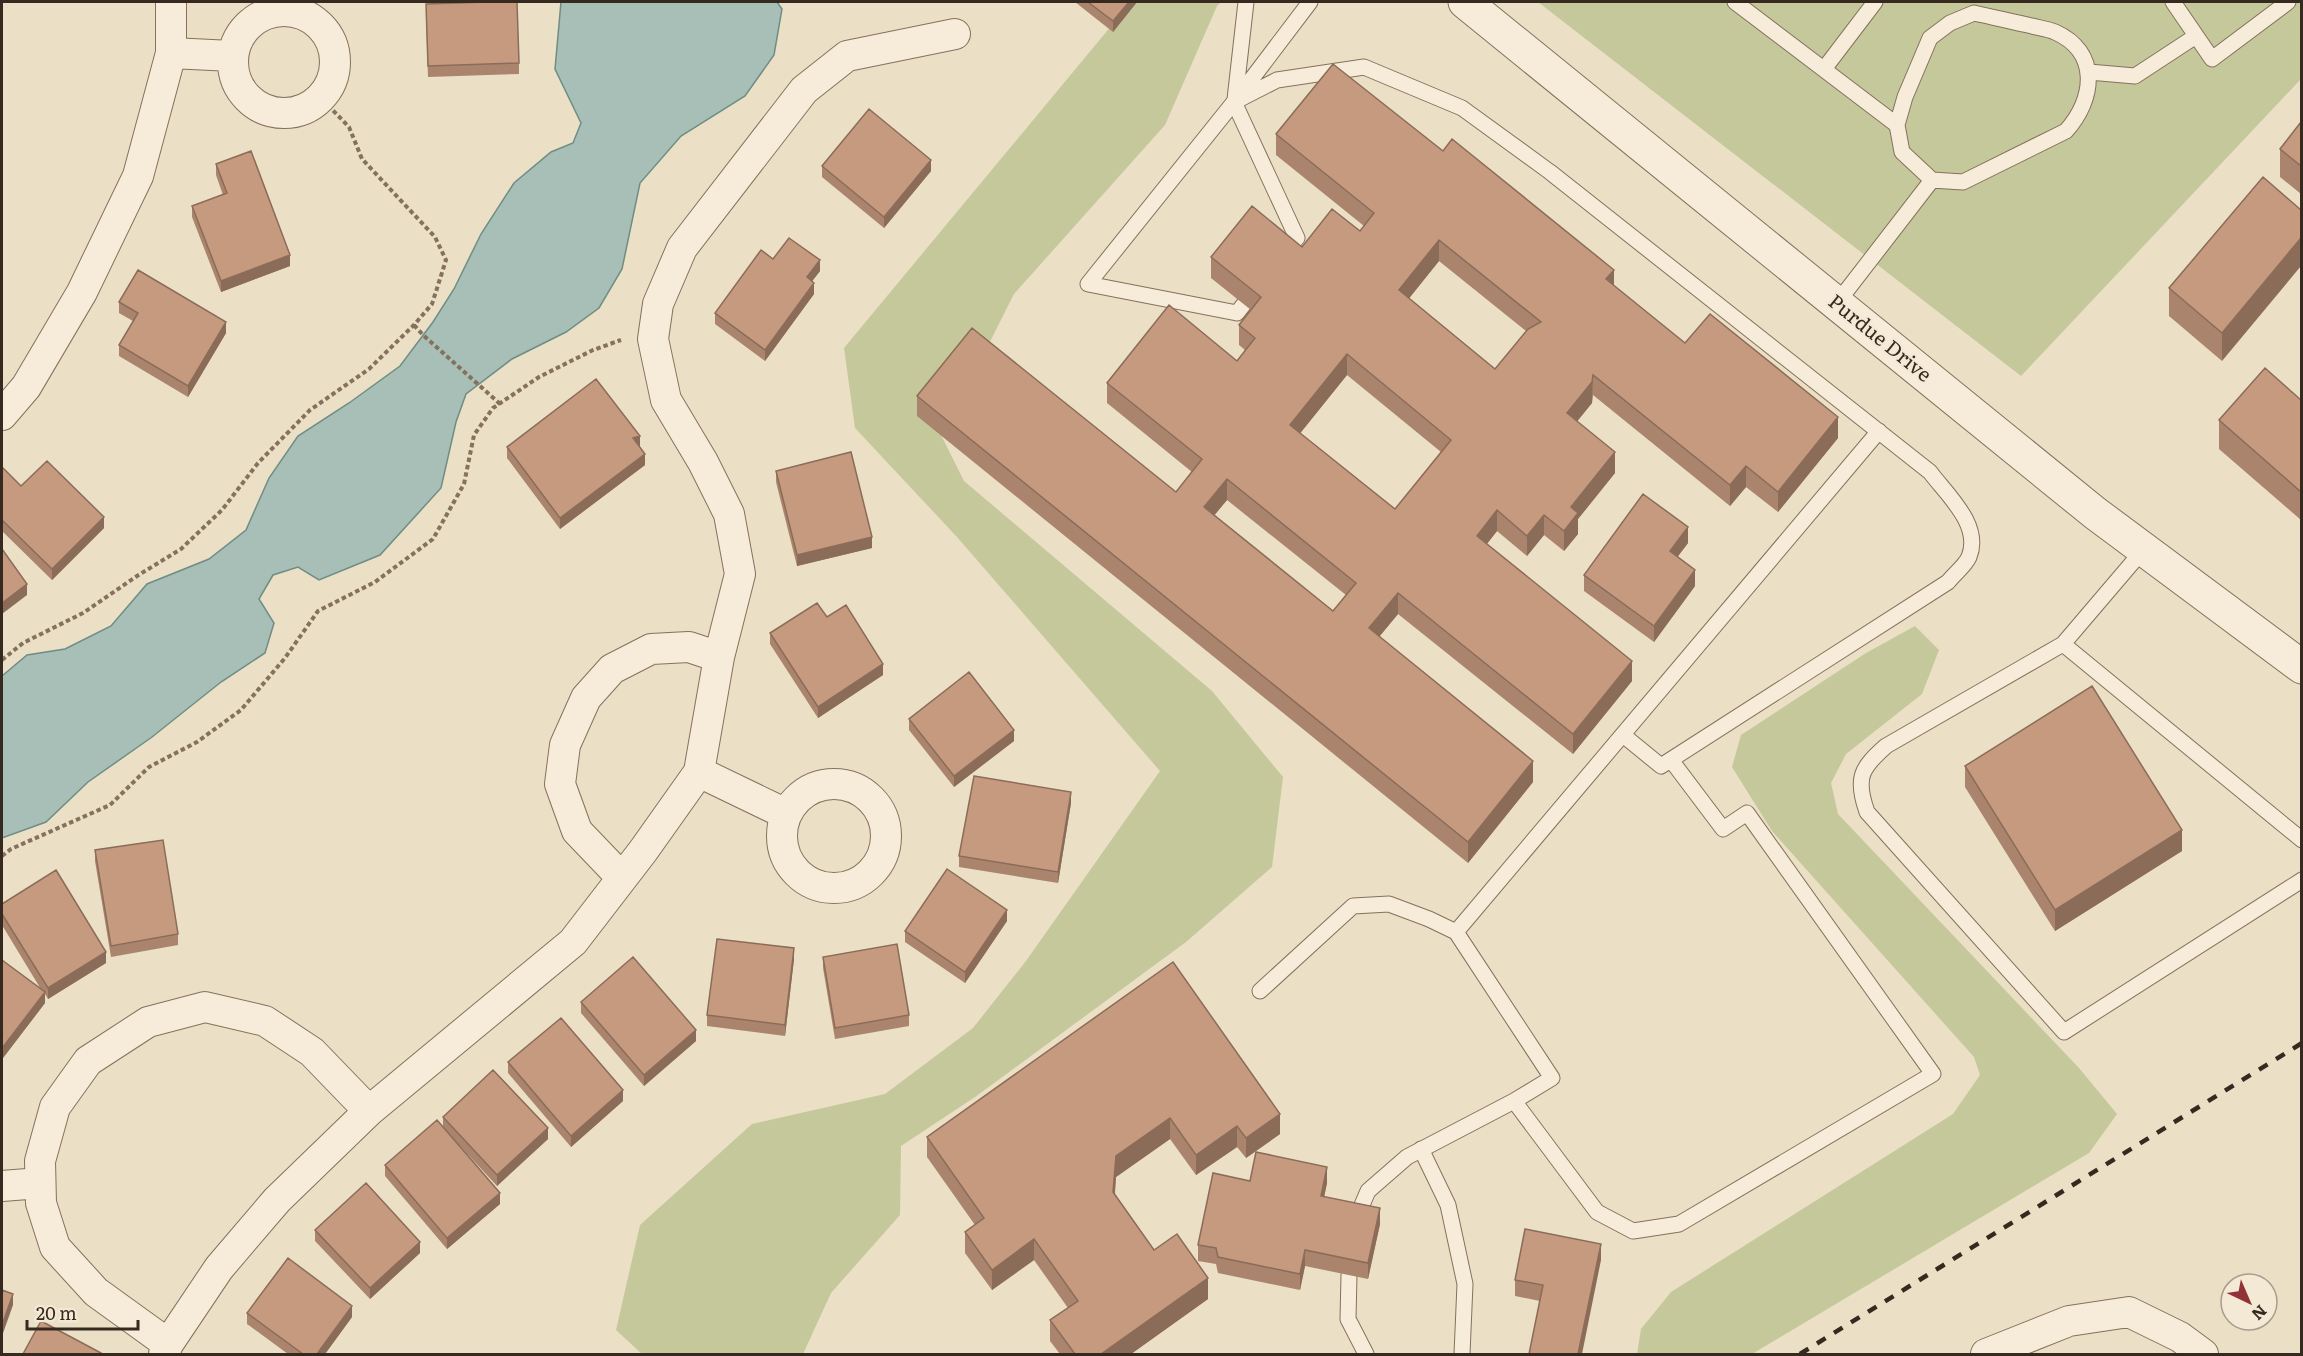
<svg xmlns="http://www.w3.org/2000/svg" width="2303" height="1356" viewBox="0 0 2303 1356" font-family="Literata,serif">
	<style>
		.green { fill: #c5c89b }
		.water { fill: #a7bfb7; stroke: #6f8d84; stroke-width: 1.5 }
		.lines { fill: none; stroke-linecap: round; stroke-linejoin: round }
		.service-casing { stroke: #85715d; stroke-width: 17 }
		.minor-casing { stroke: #85715d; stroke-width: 32 }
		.tertiary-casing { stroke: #85715d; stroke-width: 35 }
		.path { stroke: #85715d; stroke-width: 4; stroke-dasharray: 4.5 3; stroke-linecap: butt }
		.service { stroke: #f6ecd9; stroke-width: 15 }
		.minor { stroke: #f6ecd9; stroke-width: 30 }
		.tertiary { stroke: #f6ecd9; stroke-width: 33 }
		.rail { stroke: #362a20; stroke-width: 4.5; stroke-dasharray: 10 10; stroke-linecap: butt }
		.wall { fill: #aa846d; fill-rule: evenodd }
		.shaded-wall { fill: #8b6c59 }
		.building { fill: #c69a7f; stroke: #8b6c59; stroke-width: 1.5; fill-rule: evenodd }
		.labels { text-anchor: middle; stroke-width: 4.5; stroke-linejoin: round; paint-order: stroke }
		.street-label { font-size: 20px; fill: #362a20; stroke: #f3e9d5 }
	</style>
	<rect width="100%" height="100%" fill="#ebdfc6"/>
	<path class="green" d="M1131,2h90l-4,4 -52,119 -151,169 -72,143 22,44 248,210 71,86 -11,90 -86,75 -211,155 -74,49 -1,69 -69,78 -28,61h-161l-26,-24 24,-105 112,-101 133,-30 88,-66 53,-67 134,-190 -203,-234 -102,-109 -11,-80z
		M1538,2h763v77l-280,297z
		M1915,626l24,24 -17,44 -76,60 -15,29 7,31 241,254 38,46 -28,39 -337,201h-115l4,-25 30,-37 282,-178 27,-39 -6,-18 -202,-226 -40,-64 9,-32 125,-82z"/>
	<path class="water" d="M561,2h216l5,7 -8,46 -29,41 -64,40 -41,47 -18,86 -23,39 -33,24 -54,27 -46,35 -10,28 -15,66 -61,67 -61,25 -21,-13 -25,8 -14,24 15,24 -9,30 -44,29 -69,55 -64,45 -42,40 -44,16v-162l25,-21 38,-6 46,-23 36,-42 62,-25 37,-29 23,-52 29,-42 51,-33 51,-37 33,-44 21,-33 27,-55 33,-51 37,-31 22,-9 8,-20 -26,-54z"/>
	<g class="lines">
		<defs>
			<path id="service" d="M1735,2l162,123
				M2173,2l39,57 76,-57
				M1974,13c19,4 39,9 58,13 7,2 16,3 23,6 45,20 40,67 11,99l-103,51 -31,-2 -30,-28 -5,-27 8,-28 25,-59 20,-15z
				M1824,69l51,-67
				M2089,72l46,4 61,-40
				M1238,97l72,-95
				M1235,99l11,-97
				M1234,102l43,-22 87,-13 98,41 88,64 380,300c17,23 52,53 39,85 -4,9 -15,17 -21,25l-287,184 -38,-31
				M1837,303l95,-123
				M1244,304l-7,9 -149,-29 146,-182 63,136 -13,15
				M2063,644l81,-95
				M2302,840l-239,-196 -177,102c-25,22 -31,32 -19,66l197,220 238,-152
				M1456,932l96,146 -38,23 83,111 36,19 46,-7 254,-150 -186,-261 -24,16 -52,-69
				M1260,991l93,-85 36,-2 40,15 27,13 423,-501
				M1421,1149l27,56 17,79 -3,70
				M1356,1219l12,-28 39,-34 107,-56
				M1349,1275l-1,44 18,35"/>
			<path id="minor" d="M233 62a51 51 0 1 1 102 0a51 51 0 1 1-102 0Z
				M171,53l61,3
				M2,415l24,-28 56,-95 56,-116 33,-123v-51
				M699,772l87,42
				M782 836a52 52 0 1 1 104 0a52 52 0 1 1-104 0Z
				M622,878l-45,-47 -17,-47 5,-39 21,-47 26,-29 39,-20 38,-2 30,10
				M2,1186l38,-3
				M168,1344l-72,-52 -41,-45 -14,-44 -1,-42 15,-54 33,-46 60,-39 57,-15 60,14 47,31 57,59
				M164,1354l4,-10 51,-76 58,-68 92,-89 204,-169 70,-91 56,-79 20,-115 21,-83 -11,-60 -26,-52 -37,-62 -13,-61 5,-35 24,-56 122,-158 43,-34 108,-22
				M1986,1354l83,-33 60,-9 51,25 23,17"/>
			<path id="tertiary" d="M1465,2l630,511 207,154"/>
		</defs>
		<use href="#service" class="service-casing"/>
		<use href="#minor" class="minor-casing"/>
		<use href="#tertiary" class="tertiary-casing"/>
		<path class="path" d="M414,325l9,10 77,69
			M2,660l21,-17 60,-30 54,-37 44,-27 41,-39 36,-47 52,-53 59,-41 45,-44 18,-21 14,-44 -11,-23 -73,-78 -13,-32 -28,-29
			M2,856l9,-7 99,-44 39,-38 48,-25 44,-32 44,-52 33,-47 57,-29 58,-43 31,-55 10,-49 19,-27 46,-31 54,-27 28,-10"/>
		<use href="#service" class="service"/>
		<use href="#minor" class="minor"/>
		<use href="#tertiary" class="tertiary"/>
		<path class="rail" d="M1800,1354l502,-311"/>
	</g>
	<path class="wall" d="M1075,2h62l-24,30z
		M426,15l93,48v11l-91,3z
		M2301,122v72l-21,-17v-28z
		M1276,134l167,17 171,135 71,57 153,95 -60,74 -32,-25 -16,19 -137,-111 -1,8 -15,18 38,52 -37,46v15l-14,17 -20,-16 -17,21 -30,-25 -10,13 145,137 -59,73 -175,-140 -19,23 154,145 -65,81 -551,-447v-20l259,96 16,-20 -85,-69v-20l130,-22 8,-11 -6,-5v-20l12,-15 -40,-32v-21l91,-10 58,-16 4,-5 -88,-71zM1439,261l87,70 -31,38 -86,-71zM1347,375l94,77 -46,57 -95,-76zM1227,500l119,95 -13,16 -119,-96z
		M216,164l74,102 -69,26 -29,-75v-11l31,-11 -7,-20z
		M822,166l109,5 -47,57 -62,-51z
		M2263,177l-41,184 -53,-45v-28z
		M773,259l47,12 -8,10 2,13 -49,67 -50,-37v-11z
		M119,302l107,31 -38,64 -69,-41v-11l14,-24 -14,-8z
		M2301,400v120l-82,-71v-29z
		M507,447h133l5,18 -85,64 -53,-71z
		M2,467l19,19 83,42 -52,52 -50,-49z
		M776,471l96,77 -75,18 -21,-84z
		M1688,543l-11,14 18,29 -41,56 -70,-51v-16z
		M827,617l56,58 -65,43 -48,-74v-11z
		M909,719l105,22 -60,46 -45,-57z
		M1965,766l217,85 -127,80 -90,-144z
		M1071,803l-13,80 -99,-16v-11z
		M95,850l83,84v11l-67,12 -16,-96z
		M2,904l104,59 -58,36 -3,-5v9l-42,55 -1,-1v-97l40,31 -40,-66z
		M1007,921l-42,62 -60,-41v-11z
		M823,957l86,58v11l-74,13 -12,-71z
		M794,959l-9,77 -78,-10v-11z
		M1173,962l107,172 -34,24 -9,-11 -41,28 -26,-36 -54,38 -1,17 39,56 54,49 -77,55h-71l-10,-13v-21l18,-12 -34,-48 -42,30 -27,-37v-21l10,-7 -48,-68v-20z
		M581,1002l115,39 -52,45 -63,-73z
		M508,1062l115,39 -52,46 -63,-74z
		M443,1117l105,22 -51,47 -37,-40 40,58 -53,45 -62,-73v-11l58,-39z
		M1250,1181l77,2 -3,14 56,27 -12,55 -63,-13 -5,24 -82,-17 -2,-9 -18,-3v-16z
		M315,1230l105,23 -50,46 -55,-58z
		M1601,1260l-61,41 -25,-5v-16z
		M247,1313l105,4 -27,37h-37l-41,-30z"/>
	<path class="shaded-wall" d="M1129,2h8l-24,30v-11z
		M931,160v11l-47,57v-11z
		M2301,238v28l-79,95v-28z
		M1439,240v21l-40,50v-21z
		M290,255v11l-69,26v-11z
		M820,260v11l-13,17v-11z
		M1614,270v20l-8,-11z
		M814,283v11l-49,67v-11z
		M226,322v11l-38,64v-11z
		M1347,354v21l-57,71v-21z
		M1593,375l-1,28 -25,31v-21z
		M1838,417v21l-60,74v-20z
		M640,436v11l-7,-9z
		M1615,452v21l-37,46v15l-14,17v-20l7,-24z
		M645,454v11l-85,64v-11z
		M1746,466v21l-16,19v-21z
		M1227,479v21l-23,28v-21z
		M1497,510v21l-20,25v-20z
		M1544,515v20l-17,21v-20z
		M104,517v11l-52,52v-11z
		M1688,527v16l-18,24v-16z
		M872,537v11l-75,18v-11z
		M1695,570v16l-41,56v-16z
		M27,584v11l-25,19v-11z
		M1398,593v21l-29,35v-21z
		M1632,661v20l-59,73v-20z
		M883,664v11l-65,43v-11z
		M1014,730v11l-60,46v-11z
		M1533,761v21l-65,81v-21z
		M1071,792v11l-13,80v-11z
		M2182,830v21l-127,80v-21z
		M1007,910v11l-42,62v-11z
		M794,948v11l-9,77v-11z
		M106,952v11l-58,36v-11z
		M45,992v11l-42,55v-11z
		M696,1030v11l-52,45v-11z
		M623,1090v11l-52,46v-11z
		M1280,1114v20l-34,24v-20z
		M1170,1118v21l-54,38 -3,35v-20l3,-36z
		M1237,1126v21l-41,28v-20z
		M548,1128v11l-51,47v-11z
		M1327,1167v16l-6,29v-16z
		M500,1193v11l-53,45v-11z
		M1380,1208v16l-12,55v-16z
		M1034,1239v21l-42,30v-20z
		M420,1242v11l-50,46v-11z
		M1601,1244v16l-19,94h-4z
		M1305,1250v16l-5,24v-16z
		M1208,1278v21l-77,55h-30z
		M13,1294v11l-11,31v-11z
		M352,1306v11l-27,37h-8z"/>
	<path class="building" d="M486,2h31l2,61 -91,3 -2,-62z
		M1088,2h41l-16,19z
		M1333,64l110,87 9,-12 162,131 -8,9 79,64 25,-29 128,103 -60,75 -32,-26 -16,19 -137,-110 -1,7 -25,31 48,39 -44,55 7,6 -14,18 -20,-16 -17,21 -30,-26 -20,26 155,125 -59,73 -175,-141 -29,35 164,133 -65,81 -551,-446 55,-68 204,164 26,-33 -95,-76 62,-78 68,56 18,-23 -16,-13 22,-28 -50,-40 41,-51 50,41 30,-38 28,22 14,-18 -98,-79zM1439,240l102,82 -13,7 -33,40 -96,-79zM1347,354l104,86 -56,69 -105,-84zM1227,479l129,104 -23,28 -129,-104z
		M869,109l62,51 -47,57 -62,-51z
		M2301,122v44l-21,-17z
		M251,151l39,104 -69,26 -29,-75 35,-13 -11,-29z
		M2263,177l38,33v28l-79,95 -53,-45z
		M789,238l31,22 -13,17 7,6 -49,67 -50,-37 46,-63 12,9z
		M138,270l88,52 -38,64 -69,-41 19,-32 -19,-11z
		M2265,368l36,32v92l-82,-72z
		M596,379l44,57 -7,2 12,16 -85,64 -53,-71z
		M851,452l21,85 -75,18 -21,-84z
		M47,461l57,56 -52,52 -50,-49v-53l19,19z
		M1643,494l45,33 -18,24 25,19 -41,56 -70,-51z
		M2,549l25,35 -25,19z
		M817,603l10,14 19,-12 37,59 -65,43 -48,-74z
		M969,672l45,58 -60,46 -45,-57z
		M2092,686l90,144 -127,80 -90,-144z
		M974,776l97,16 -13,80 -99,-16z
		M163,840l15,94 -67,12 -16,-96z
		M947,869l60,41 -42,62 -60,-41z
		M56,870l50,82 -58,36 -46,-74v-10z
		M717,939l77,9 -9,77 -78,-10z
		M897,944l12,71 -74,13 -12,-71z
		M633,957l63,73 -52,45 -63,-73z
		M2,960l43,32 -42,55 -1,-1z
		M1173,962l107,152 -34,24 -9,-12 -41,29 -26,-37 -54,38 -3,36 41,58 23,-16 31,44 -107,76h-26l-25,-34 28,-19 -44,-62 -42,31 -27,-38 19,-14 -57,-81z
		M561,1018l62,72 -52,46 -63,-74z
		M493,1070l55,58 -51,47 -54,-58z
		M437,1120l63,73 -53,45 -62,-73z
		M1256,1152l71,15 -6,29 59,12 -12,55 -63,-13 -5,24 -82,-17 -2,-9 -18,-3 15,-72 37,8z
		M366,1183l54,59 -50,46 -55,-58z
		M1525,1229l76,15 -23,110h-49l14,-69 -28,-5z
		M288,1258l64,48 -35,48h-14l-56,-41z
		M2,1290l11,4 -11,31z
		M41,1321l60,32 -1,1h-77z"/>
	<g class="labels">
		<g class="street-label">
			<text transform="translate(1880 338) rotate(39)" y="7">Purdue Drive</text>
		</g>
	</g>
	<rect width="2303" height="1356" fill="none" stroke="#362a20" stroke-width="6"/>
	<g transform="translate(2249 1302) rotate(136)"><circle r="28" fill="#f3e9d5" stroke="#a79d8d" stroke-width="1.5"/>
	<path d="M0-4.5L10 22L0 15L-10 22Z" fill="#903236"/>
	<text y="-9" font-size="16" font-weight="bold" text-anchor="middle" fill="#362a20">N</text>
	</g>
	<path d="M27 1320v9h111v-9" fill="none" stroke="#362a20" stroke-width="3"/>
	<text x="36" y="1320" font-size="18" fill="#362a20" stroke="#f3e9d5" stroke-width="4.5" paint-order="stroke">20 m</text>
</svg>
